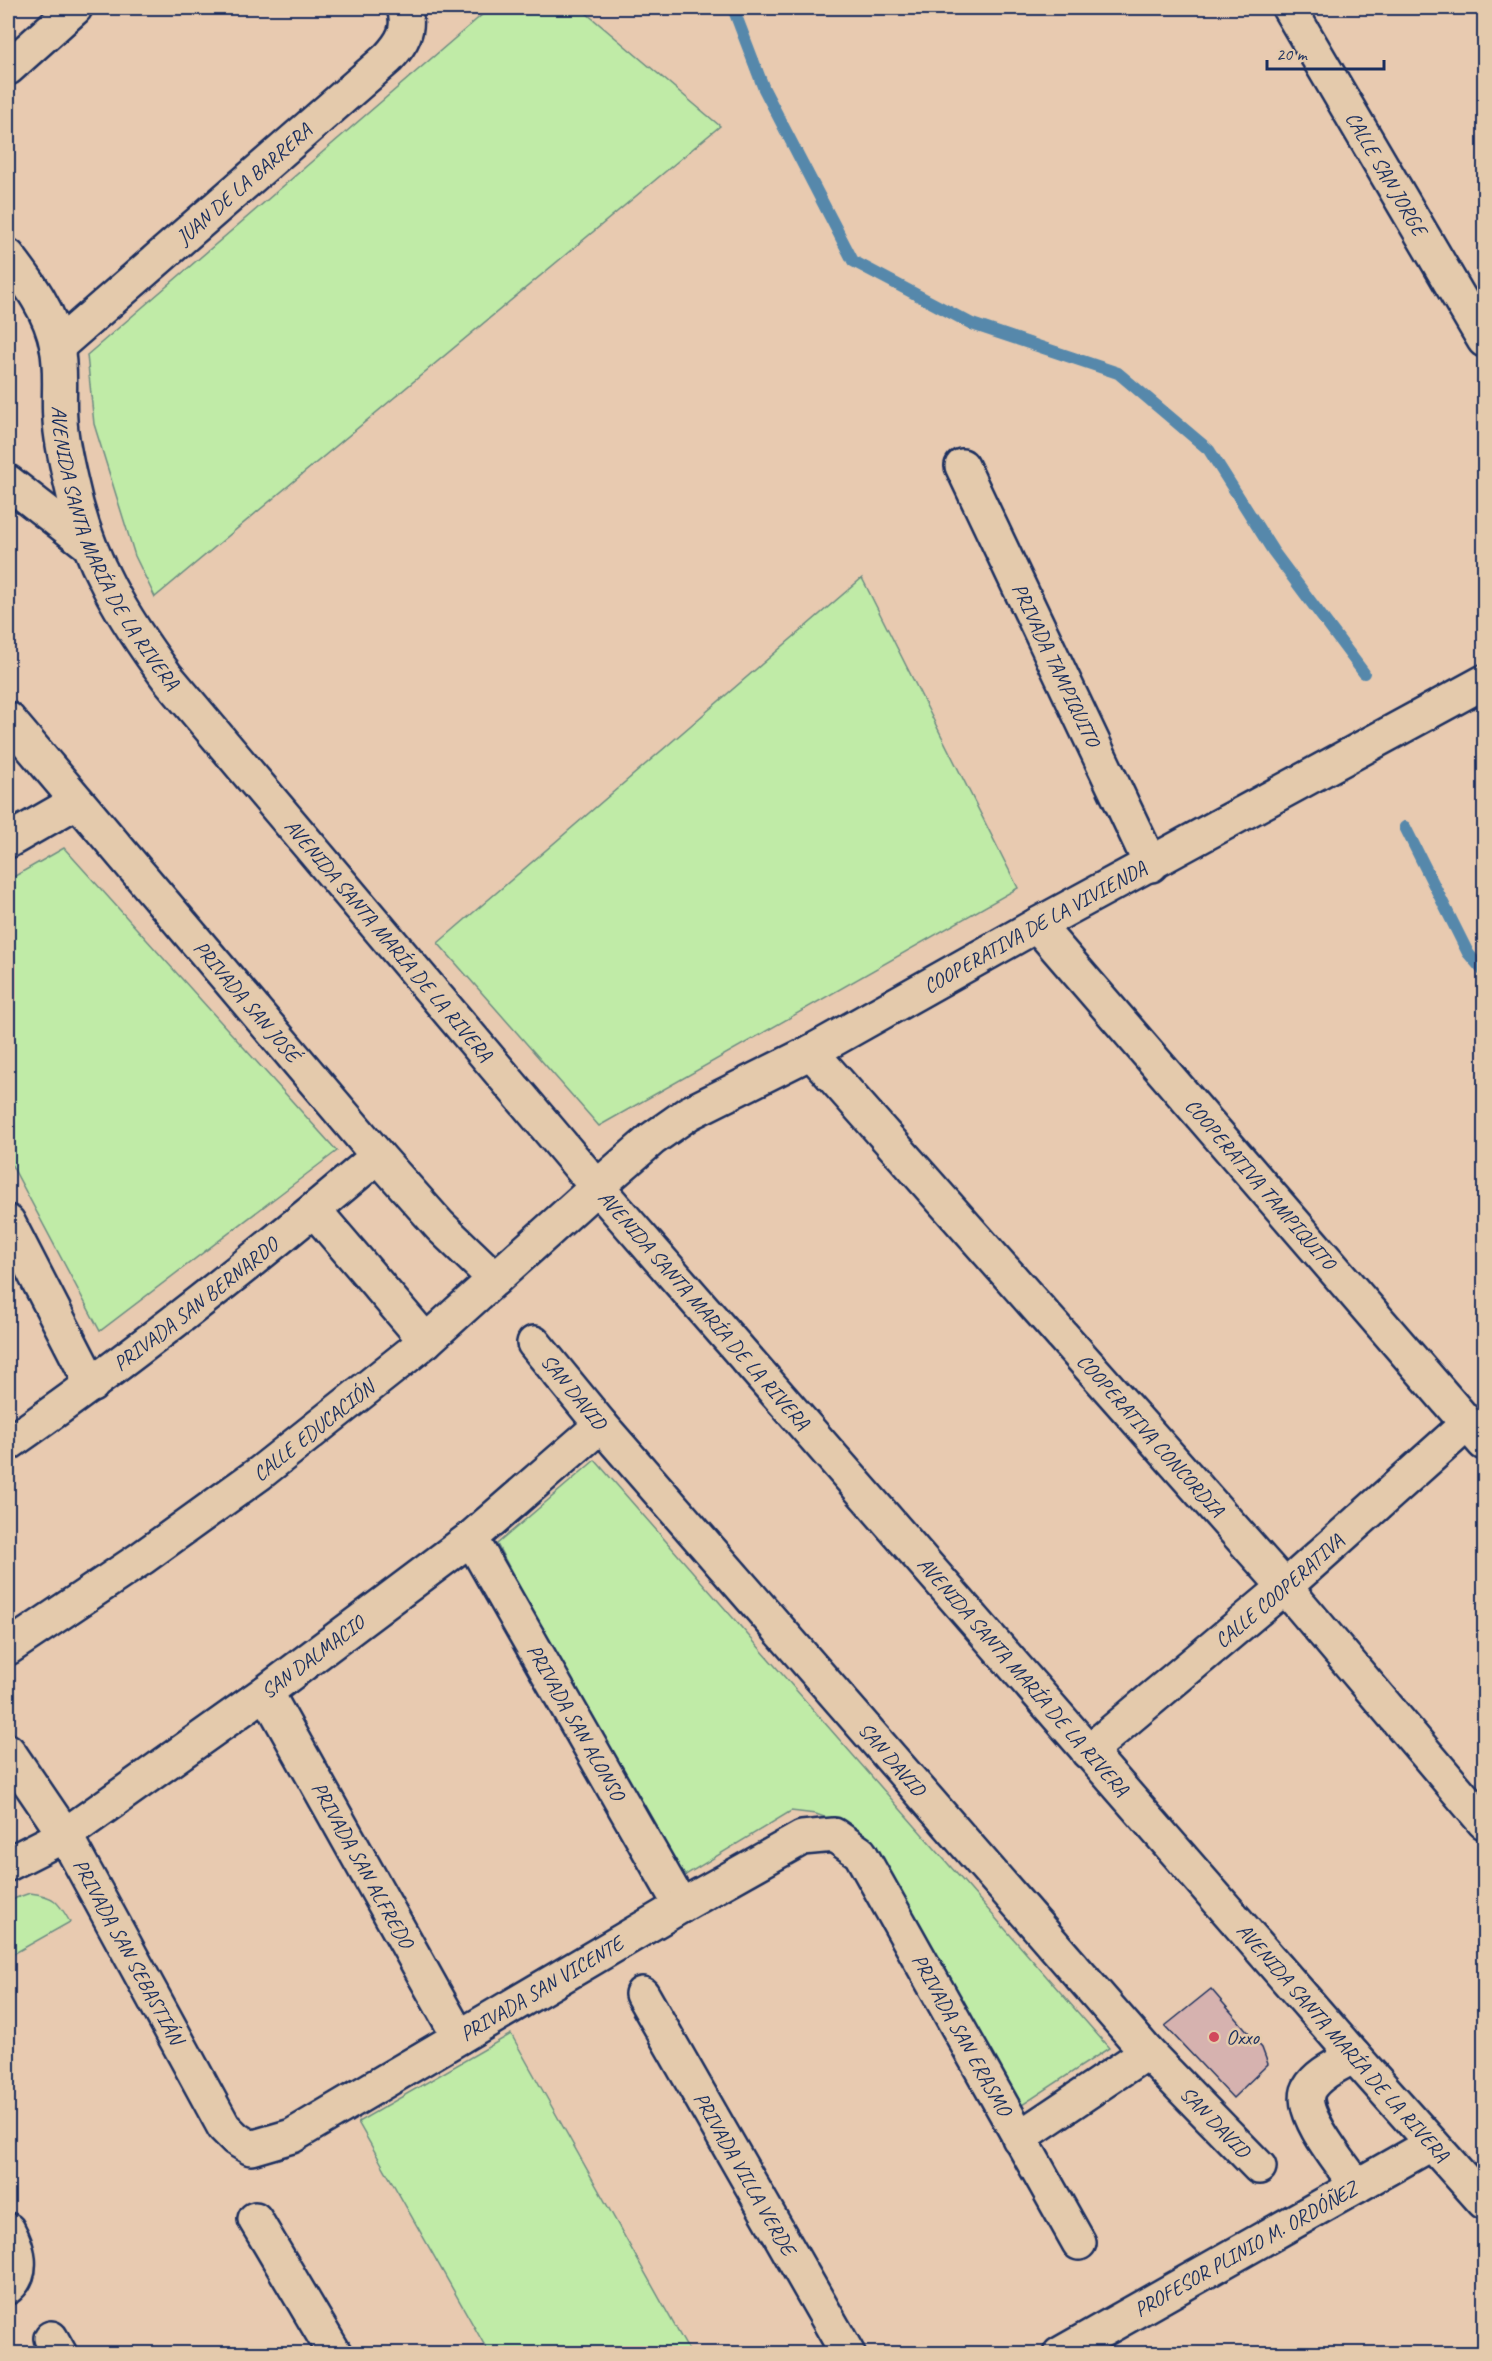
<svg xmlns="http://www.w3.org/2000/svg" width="1492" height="2361" viewBox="0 0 1492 2361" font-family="Caveat,sans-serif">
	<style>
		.green { fill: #c0eba7; stroke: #6e8d82; stroke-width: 1.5 }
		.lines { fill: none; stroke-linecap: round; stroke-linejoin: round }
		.stream { stroke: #5688ab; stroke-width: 12 }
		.building { fill: #d6b2af; stroke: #1b2f5e; stroke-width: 1.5 }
		.minor-casing { stroke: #1b2f5e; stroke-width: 38 }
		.minor { stroke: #e4caac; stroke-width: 33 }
		.poi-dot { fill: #d1495b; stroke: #e4caac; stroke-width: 2 }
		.labels { text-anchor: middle; stroke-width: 5; stroke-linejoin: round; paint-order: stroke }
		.street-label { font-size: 21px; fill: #1b2f5e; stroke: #e4caac }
		.poi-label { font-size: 21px; fill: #1b2f5e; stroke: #e4caac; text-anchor: start }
	</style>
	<rect width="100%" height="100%" fill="#e8cab0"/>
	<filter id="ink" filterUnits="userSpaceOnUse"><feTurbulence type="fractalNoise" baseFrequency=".0167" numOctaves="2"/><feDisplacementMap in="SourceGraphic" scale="12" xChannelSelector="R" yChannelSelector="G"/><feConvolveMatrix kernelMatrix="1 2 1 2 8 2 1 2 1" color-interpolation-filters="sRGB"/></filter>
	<g filter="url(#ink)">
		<path class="green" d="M490,8h90l140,118 -565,471 -20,-41 -41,-132 -7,-69z
			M862,578l156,310 -419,238 -161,-183z
			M64,848l273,303 -237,180 -92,-173v-278z
			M595,1460l514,588 -93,61 -175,-286 -25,-9 -25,-3 -107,65 -18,-9 -169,-323z
			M30,1893c24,3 28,8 40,29l-62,35v-52l8,-7z
			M511,2034l179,319h-201l-131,-231z"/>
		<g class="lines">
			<path class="stream" d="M733,8l31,81 89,172 119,63 146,49 91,77 64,101 91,122
				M1405,827l63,126 16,19"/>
		</g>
		<path class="building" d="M1211,1989l51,59 6,16 -35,34 -68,-72z"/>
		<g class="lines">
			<defs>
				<g id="minor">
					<path id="s1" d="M1289,8l195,332"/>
					<path d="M8,68l67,-60"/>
					<path id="s2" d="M8,256c21,27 43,56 49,91 5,24 1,50 3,73 1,22 7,46 12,67 15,72 52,132 95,190l430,510 757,869 130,146"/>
					<path id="s3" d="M57,347l331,-289c14,-15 23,-29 16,-50"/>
					<path id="s4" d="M962,466l189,399"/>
					<path d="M8,482l81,63"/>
					<path id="s5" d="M8,719l370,437 62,70 55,53"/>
					<path d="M8,841l68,-39"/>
					<path id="s6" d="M1037,925l447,518"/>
					<path id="s7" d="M811,1052l474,535 199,235"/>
					<path d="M314,1210l112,131"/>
					<path d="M8,1222l84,163"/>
					<path id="s8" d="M534,1343l67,82 546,627 112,115"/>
					<path id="s9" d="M8,1444c128,-89 251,-187 370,-288"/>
					<path id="s10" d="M471,1538l210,368"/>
					<path id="s11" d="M8,1648l134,-90 118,-85 166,-132 171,-154 55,-48 37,-26 122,-61 226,-127 447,-243"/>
					<path id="s12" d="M266,1692l193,345"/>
					<path id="s13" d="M8,1751l57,84 159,292 12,12 15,9 41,-12 389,-230 121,-68 32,-3 26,18 219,390"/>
					<path id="s14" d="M1088,1752l197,-165 182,-163"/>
					<path id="s15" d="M8,1864l57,-29 201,-143 205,-154 130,-113"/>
					<path id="s16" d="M642,1994l206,360"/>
					<path d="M1354,2056c-15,9 -36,17 -45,33 -12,23 34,77 48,97"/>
					<path d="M1019,2138l128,-86"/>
					<path d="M255,2219l80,135"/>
					<path d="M8,2230c10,18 17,42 0,57"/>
					<path d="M51,2338l9,16"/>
					<path id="s17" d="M1060,2354l371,-210"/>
				</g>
			</defs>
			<use href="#minor" class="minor-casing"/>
			<use href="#minor" class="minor"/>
		</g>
	</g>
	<circle class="poi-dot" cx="1214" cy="2037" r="6"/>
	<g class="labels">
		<g class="street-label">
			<text dy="7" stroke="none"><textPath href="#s1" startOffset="192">CALLE SAN JORGE</textPath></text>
			<text dy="7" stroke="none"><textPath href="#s3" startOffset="248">JUAN DE LA BARRERA</textPath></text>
			<text dy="7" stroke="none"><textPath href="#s2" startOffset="318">AVENIDA SANTA MARÍA DE LA RIVERA</textPath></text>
			<text dy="7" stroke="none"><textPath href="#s4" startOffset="220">PRIVADA TAMPIQUITO</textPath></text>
			<text dy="7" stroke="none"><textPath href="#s11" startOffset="1260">COOPERATIVA DE LA VIVIENDA</textPath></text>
			<text dy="7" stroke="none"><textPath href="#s2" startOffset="804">AVENIDA SANTA MARÍA DE LA RIVERA</textPath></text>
			<text dy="7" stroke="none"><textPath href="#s5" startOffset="370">PRIVADA SAN JOSÉ</textPath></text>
			<text dy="7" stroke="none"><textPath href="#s6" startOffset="342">COOPERATIVA TAMPIQUITO</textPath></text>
			<text dy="7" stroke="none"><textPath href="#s9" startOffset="234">PRIVADA SAN BERNARDO</textPath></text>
			<text dy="7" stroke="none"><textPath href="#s2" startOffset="1290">AVENIDA SANTA MARÍA DE LA RIVERA</textPath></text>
			<text dy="7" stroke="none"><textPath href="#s8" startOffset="63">SAN DAVID</textPath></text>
			<text dy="7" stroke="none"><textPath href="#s11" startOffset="375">CALLE EDUCACIÓN</textPath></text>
			<text dy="7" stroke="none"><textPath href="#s7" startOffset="512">COOPERATIVA CONCORDIA</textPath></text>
			<text dy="7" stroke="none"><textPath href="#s14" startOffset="250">CALLE COOPERATIVA</textPath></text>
			<text dy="7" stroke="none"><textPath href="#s15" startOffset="369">SAN DALMACIO</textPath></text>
			<text dy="7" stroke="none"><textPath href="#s2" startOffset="1776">AVENIDA SANTA MARÍA DE LA RIVERA</textPath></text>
			<text dy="7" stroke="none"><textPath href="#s10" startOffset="212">PRIVADA SAN ALONSO</textPath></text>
			<text dy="7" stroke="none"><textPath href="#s8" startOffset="549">SAN DAVID</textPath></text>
			<text dy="7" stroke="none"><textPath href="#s12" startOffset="198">PRIVADA SAN ALFREDO</textPath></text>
			<text dy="7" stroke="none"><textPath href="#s13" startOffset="234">PRIVADA SAN SEBASTIÁN</textPath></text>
			<text dy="7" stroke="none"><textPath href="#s13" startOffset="801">PRIVADA SAN VICENTE</textPath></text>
			<text dy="7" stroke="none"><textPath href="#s13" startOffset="1374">PRIVADA SAN ERASMO</textPath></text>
			<text dy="7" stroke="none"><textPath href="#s2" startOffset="2262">AVENIDA SANTA MARÍA DE LA RIVERA</textPath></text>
			<text dy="7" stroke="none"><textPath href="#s8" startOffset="1035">SAN DAVID</textPath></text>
			<text dy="7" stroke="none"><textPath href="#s16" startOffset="207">PRIVADA VILLA VERDE</textPath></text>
			<text dy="7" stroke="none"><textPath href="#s17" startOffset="213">PROFESOR PLINIO M. ORDÓÑEZ</textPath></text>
		</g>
		<g class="poi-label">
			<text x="1226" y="2044">Oxxo</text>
		</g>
	</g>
	<rect width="1492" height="2361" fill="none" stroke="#e4caac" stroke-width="30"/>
	<rect x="15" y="15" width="1462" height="2331" fill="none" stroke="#1b2f5e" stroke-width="2" filter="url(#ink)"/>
	<path d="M1267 60v9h117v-9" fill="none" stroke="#1b2f5e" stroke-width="3"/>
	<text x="1276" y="60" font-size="18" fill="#1b2f5e" stroke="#e4caac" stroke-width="4.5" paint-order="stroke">20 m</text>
</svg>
